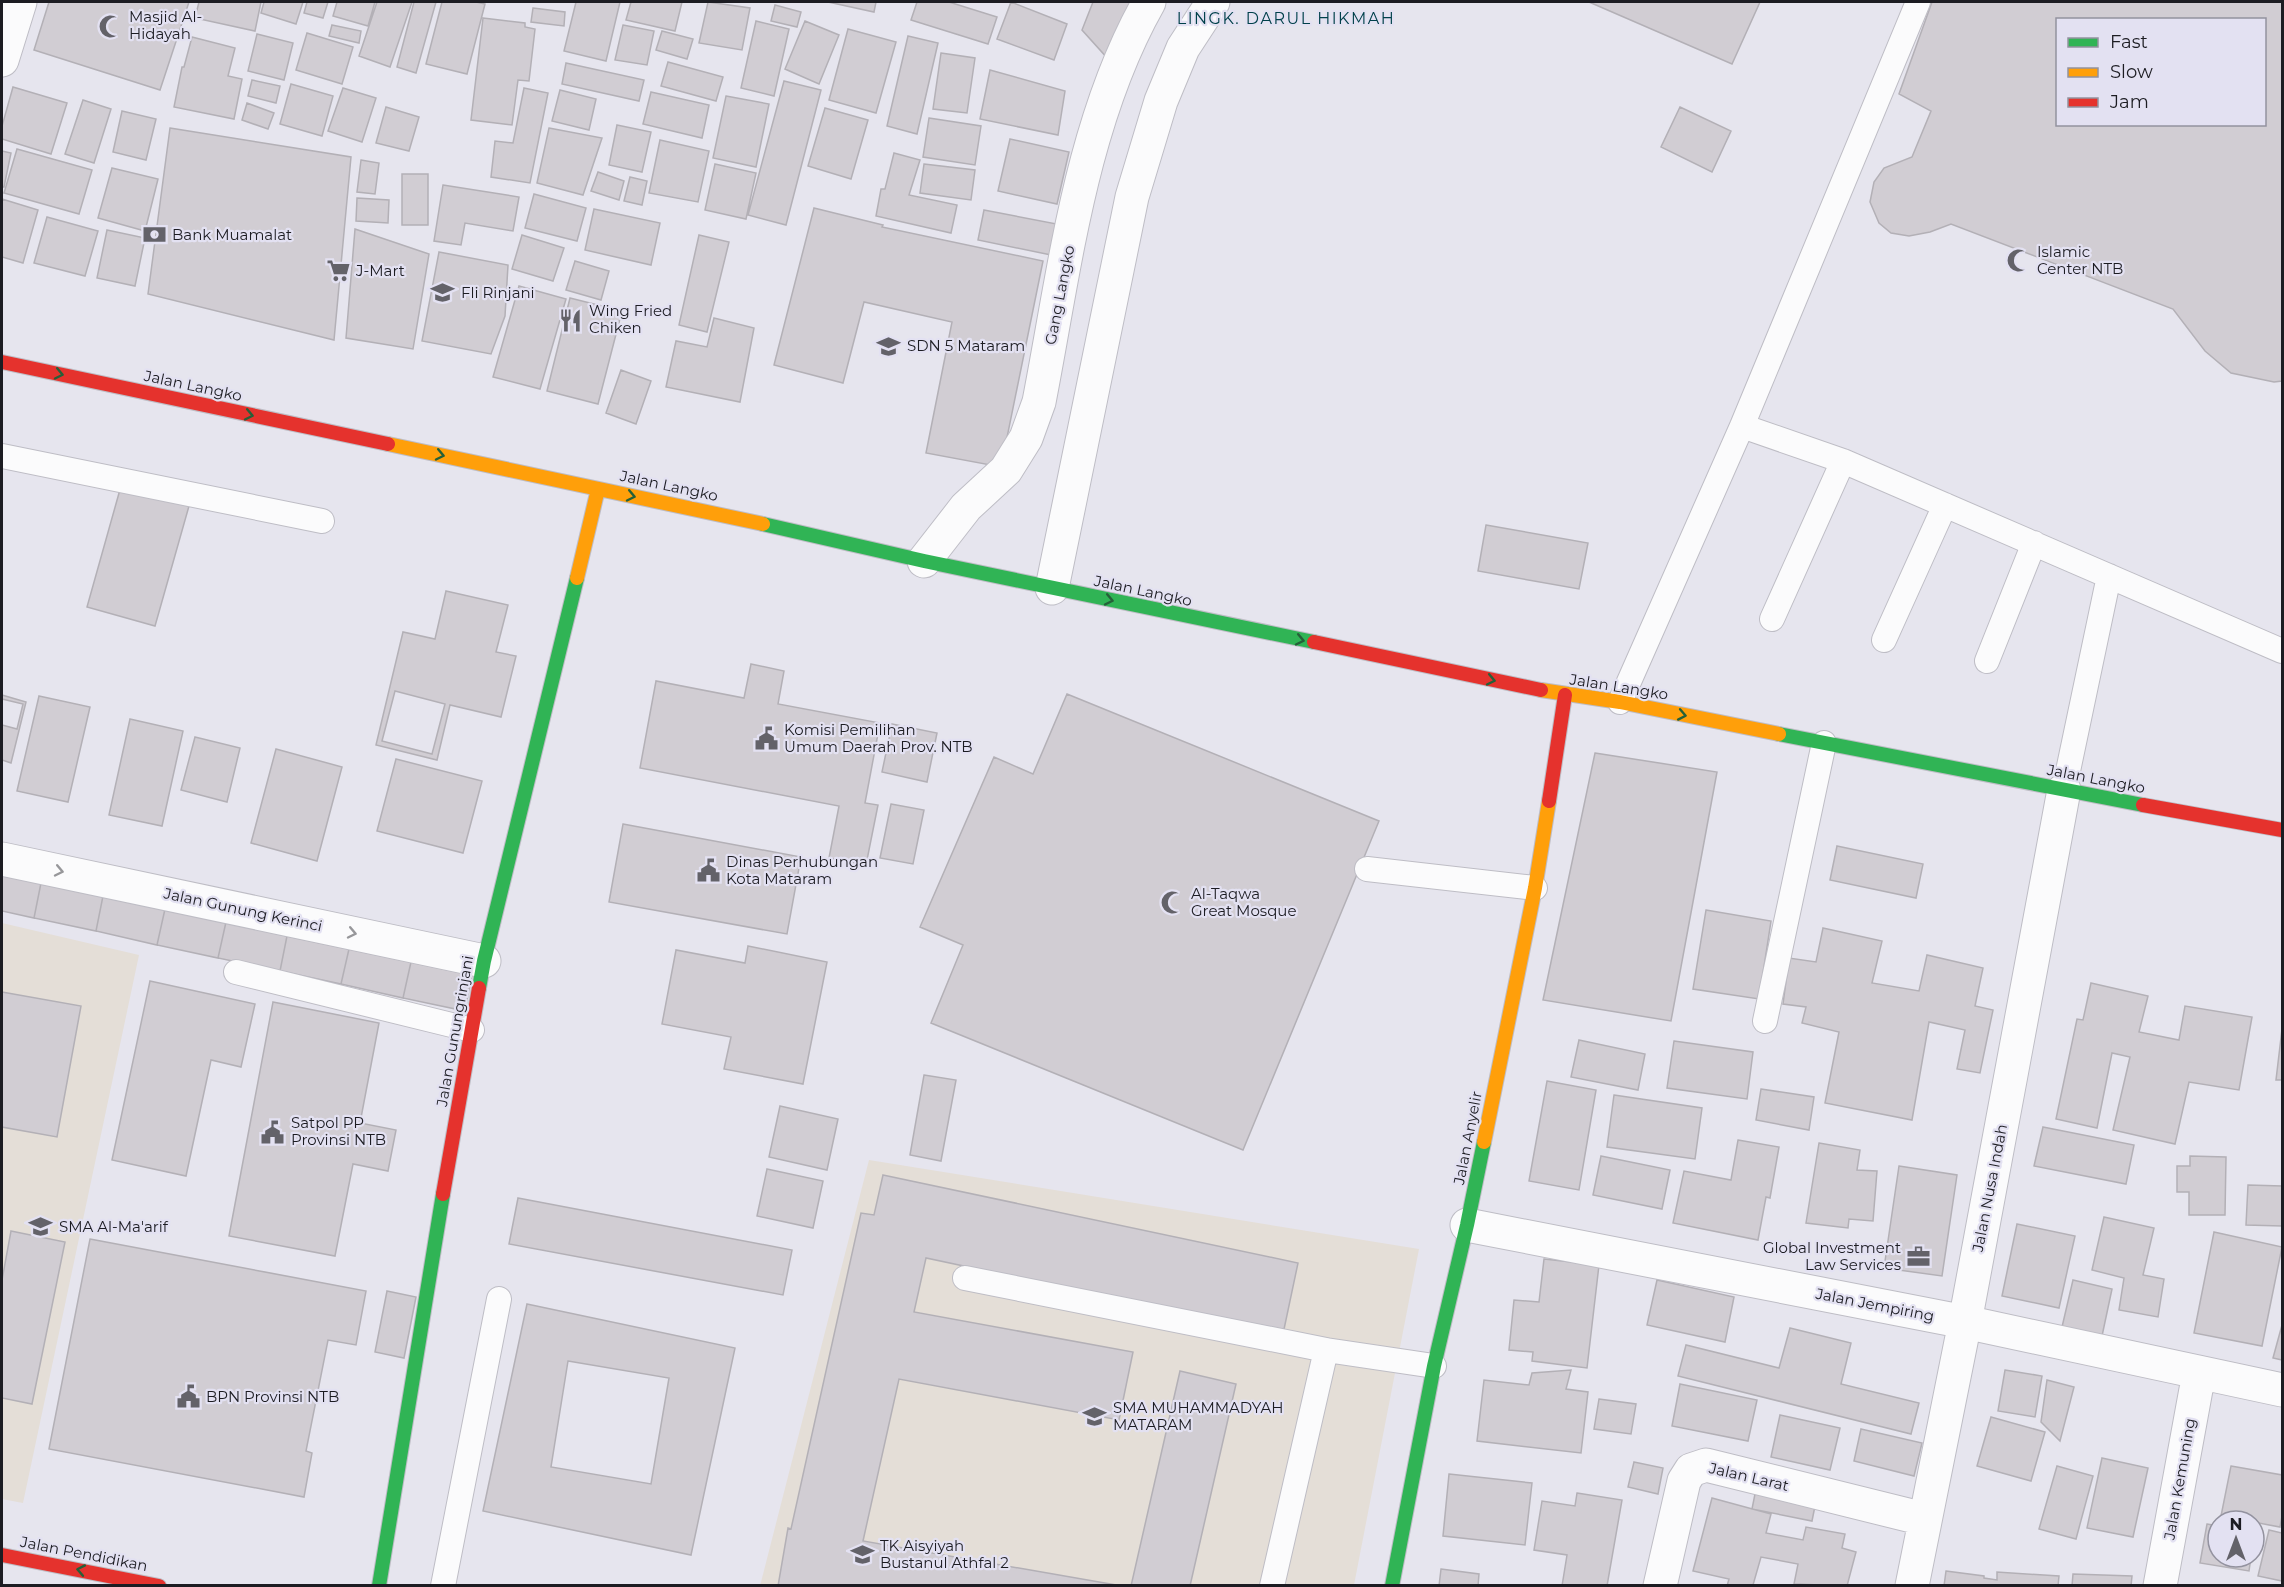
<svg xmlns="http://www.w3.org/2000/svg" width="2284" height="1587" viewBox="0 0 2284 1587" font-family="Montserrat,sans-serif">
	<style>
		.education { fill: #e4ded7 }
		.building { fill: #d1cdd3; stroke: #b3b0b6; stroke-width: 1.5; fill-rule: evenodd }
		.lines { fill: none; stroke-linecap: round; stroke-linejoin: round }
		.lane-casing { stroke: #bebdc5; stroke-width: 26 }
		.street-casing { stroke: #bebdc5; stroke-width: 35 }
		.fast-casing { stroke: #bebdc5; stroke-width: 16 }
		.slow-casing { stroke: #bebdc5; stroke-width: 16 }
		.jam-casing { stroke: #bebdc5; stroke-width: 16 }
		.lane { stroke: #fbfbfc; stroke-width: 24 }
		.street { stroke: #fbfbfc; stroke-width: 33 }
		.fast { stroke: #30b455; stroke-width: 14 }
		.slow { stroke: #ff9f0a; stroke-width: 14 }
		.jam { stroke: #e5322d; stroke-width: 14 }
		.oneway { stroke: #256039 }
		.oneway2 { stroke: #97979a }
		.labels { text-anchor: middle; stroke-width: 4.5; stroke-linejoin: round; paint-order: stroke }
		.poi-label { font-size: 15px; fill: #1c1c22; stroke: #e3e1f2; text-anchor: start }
		.street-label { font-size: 15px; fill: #1c1c22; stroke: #e3e1f2 }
		.neighbourhood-label { font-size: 16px; letter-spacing: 1.5px; fill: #00404a; stroke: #e3e1f2 }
	</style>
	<rect width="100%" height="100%" fill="#e6e5ee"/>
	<path class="education" d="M2,923l137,32 -116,548 -21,-4z
		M869,1160l550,89 -65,336 -594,1z"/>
	<path class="building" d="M49,2h140l-29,88 -126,-40z
		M199,2h62l-6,29 -60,-13z
		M264,2h39l-7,22 -35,-11z
		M307,2h21l-5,16 -19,-5z
		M337,2h38l-7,24 -35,-10z
		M377,2h35l-22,65 -31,-11z
		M414,2h22l-20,71 -19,-6z
		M442,2h34l9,2 -18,70 -41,-10z
		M576,2h44l-14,59 -42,-10z
		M631,2h51l-7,29 -49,-11z
		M708,2l42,6 -8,42 -43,-7z
		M828,2h48l-2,10z
		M917,2h32l48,15 -9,27 -77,-24z
		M1011,2l56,22 -13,36 -57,-21z
		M1093,2h42l-25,59 -28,-31z
		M1589,2h171l-28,62z
		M1932,2h350v379l-8,1 -43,-9 -26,-22 -32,-42 -222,-85 -21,8 -21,4 -18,-3 -12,-10 -9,-21 4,-20 10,-14 28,-11 19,-46 -32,-17zM2058,20h206v104h-206z
		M775,5l26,7 -4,15 -26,-6z
		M533,8l32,4 -1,14 -33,-4z
		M483,18l42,5v4l10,2 -6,52 -11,-1 -6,45 -41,-5z
		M756,21l33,8 -15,67 -33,-8z
		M805,21l34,14 -20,49 -34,-15z
		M332,25l29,6 -2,12 -30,-7z
		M623,25l31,6 -7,34 -32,-5z
		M848,29l48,13 -20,71 -47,-13z
		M662,31l31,8 -6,20 -31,-9z
		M307,33l46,14 -11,37 -46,-14z
		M257,34l36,9 -9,37 -36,-9z
		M908,36l30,7 -21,91 -30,-8z
		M192,37l43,11 -7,28 14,3 -8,40 -60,-12 8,-40h2z
		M941,53l34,5 -8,55 -34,-4z
		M668,62l55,15 -7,24 -55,-15z
		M566,63l78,17 -5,21 -77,-17z
		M990,70l75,21 -7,44 -78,-16z
		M252,80l28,6 -4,17 -28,-7z
		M784,81l37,9 -35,135 -38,-10z
		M291,84l42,12 -11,40 -42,-12z
		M13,87l54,16 -16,51 -49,-15v-13z
		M343,88l33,10 -14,44 -34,-11z
		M524,88l24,5 -18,90 -39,-6 4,-36 18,2z
		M560,90l36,9 -7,31 -37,-9z
		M651,92l58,13 -7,33 -59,-14z
		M726,96l43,8 -13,63 -43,-9z
		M83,100l28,9 -17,54 -29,-9z
		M247,103l27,10 -6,16 -26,-9z
		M386,107l33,10 -10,34 -33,-8z
		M1680,107l51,24 -19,41 -51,-25z
		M825,108l43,12 -17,59 -43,-13z
		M122,111l34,8 -10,41 -33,-8z
		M929,118l52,8 -6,39 -52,-8z
		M617,125l34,7 -9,40 -33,-7z
		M170,128l181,29 -17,183 -186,-46z
		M549,128l53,10 -19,57 -46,-12z
		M1010,139l59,13 -12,52 -59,-13z
		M660,140l49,11 -11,51 -49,-9z
		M17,149l75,21 -13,44 -75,-21z
		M2,151l9,2 -7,34h-2z
		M894,153l26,7 -11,35 48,10 -6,28 -75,-17 5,-27h4z
		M361,160l18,3 -4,31 -18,-2z
		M715,164l41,9 -10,46 -41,-9z
		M924,164l51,6 -4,30 -51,-7z
		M112,168l46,11 -13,52 -47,-13z
		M598,172l26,9 -5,19 -28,-9z
		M402,174h26v51h-26z
		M630,177l17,4 -5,24 -18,-4z
		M443,185l76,12 -6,34 -48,-8 -4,22 -27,-4z
		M534,194l52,14 -9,33 -52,-13z
		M357,198l32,2 -1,23 -32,-2z
		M2,199l36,11 -15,53 -21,-6z
		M814,208l69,17 -1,2 161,34 -42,206 -75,-14 26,-131 -88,-20 -21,81 -69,-18z
		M594,209l66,14 -9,42 -66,-15z
		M984,210l78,15 -6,31 -78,-16z
		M47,217l51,14 -13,45 -51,-13z
		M355,229l74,25 -16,95 -67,-11z
		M107,230l38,8 -10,48 -38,-8z
		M522,235l42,13 -11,33 -41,-12z
		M699,235l30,7 -22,90 -28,-7z
		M439,252l69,13 -3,51 -14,38 -69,-13z
		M575,261l34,10 -8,29 -35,-10z
		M519,286l47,13 -26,90 -47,-12z
		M570,298l52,13 -24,93 -51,-13z
		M714,318l40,10 -14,74 -74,-15 10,-46 31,6z
		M621,370l30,11 -15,43 -30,-11z
		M121,486l68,20 -34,120 -68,-19z
		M1486,525l102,18 -9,46 -101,-18z
		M446,591l62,14 -12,47 20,4 -15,61 -51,-12 -13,55 -61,-15 27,-113 32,7z
		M751,664l33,7 -6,33 102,19 -15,80 13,2 -12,60 -37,-7 10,-52 -199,-38 16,-87 88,17z
		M395,691l50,13 -13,50 -50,-13z
		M1067,694l312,127 -136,329 -312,-127 32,-78 -43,-18 74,-170 39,17z
		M2,695l24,7 -15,61 -9,-3z
		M39,696l51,11 -22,95 -51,-11z
		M2,699l21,5 -6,25 -15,-4z
		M130,719l53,12 -21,95 -53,-11z
		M892,724l45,9 -10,49 -45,-10z
		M195,737l45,11 -13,54 -46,-12z
		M276,749l66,18 -25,94 -66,-18z
		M1595,753l122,19 -46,249 -128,-21z
		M396,759l86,22 -19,72 -86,-22z
		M891,804l33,6 -11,54 -33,-6z
		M623,824l178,33 -14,77 -178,-32z
		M1837,846l86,18 -7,34 -86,-18z
		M2,874l39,9 -7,35 -32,-7z
		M41,883l62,13 -7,35 -62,-13z
		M103,896l62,13 -8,36 -61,-14z
		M165,909l61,13 -8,36 -61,-13z
		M1706,910l65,11 -12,78 -66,-10z
		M226,922l61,14 -7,35 -62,-13z
		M1823,928l59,13 -10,42 47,8 8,-36 56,13 -8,38 18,4 -13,63 -23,-4 8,-39 -36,-8 -17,98 -87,-17 14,-71 -37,-9 4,-16 -23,-3 6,-46 27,4z
		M287,936l62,13 -8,35 -61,-13z
		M748,946l79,16 -24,122 -79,-15 7,-32 -69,-13 14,-74 69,13z
		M349,949l62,13 -8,36 -62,-14z
		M411,962l61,13 -7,36 -62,-13z
		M150,981l105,23 -14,63 -30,-7 -25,116 -74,-16z
		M2091,983l57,13 -9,36 40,8 6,-34 67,11 -13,73 -50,-8 -14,62 -62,-14 17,-73 -18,-4 -15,75 -41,-9 21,-100 6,1z
		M2,992l79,14 -24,131 -55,-10z
		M273,1002l106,21 -19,100 36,7 -8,41 -35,-7 -18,92 -106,-20z
		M2282,1029v51h-6z
		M1579,1040l66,14 -7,36 -67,-13z
		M1674,1041l79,11 -6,47 -80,-11z
		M924,1075l32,5 -15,81 -31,-6z
		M1547,1081l49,9 -17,100 -50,-9z
		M1761,1089l53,8 -5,33 -53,-10z
		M1614,1095l88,13 -7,51 -88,-12z
		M780,1106l58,13 -11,51 -58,-13z
		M2043,1127l91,18 -8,39 -92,-18z
		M1738,1140l41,7 -9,51 -4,-1 -8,43 -85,-17 11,-52 47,9z
		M1819,1143l41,7 -3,20 20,1 -4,50 -24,-2 -1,9 -42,-5z
		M1601,1156l69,14 -8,39 -69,-14z
		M2190,1156l36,1 -1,58h-36v-23h-12v-26h13z
		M1899,1166l58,9 -15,101 -58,-8z
		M767,1169l56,12 -10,47 -56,-12z
		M883,1175l415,88 -15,71 -357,-76 -12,54 219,40 -14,68 -220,-41 -36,162 259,45h-344l10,-58 3,1 70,-316 13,2z
		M2248,1185l34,1v40l-36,-1z
		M518,1198l274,52 -9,45 -274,-51z
		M2104,1217l50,11 -11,47 21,4 -6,38 -39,-7 5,-32 -32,-8z
		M2017,1224l58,12 -16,72 -57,-12z
		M11,1231l54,11 -33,162 -30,-6v-118z
		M2214,1232l68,15 -20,99 -68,-13z
		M90,1239l276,52 -10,54 -28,-5 -22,111 6,2 -8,44 -255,-48z
		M1544,1259l55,6 -12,103 -55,-7 1,-9 -24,-2 5,-50 25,2z
		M1657,1280l77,17 -9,45 -78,-17z
		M2073,1280l39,9 -10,47 -40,-9z
		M387,1291l29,6 -12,61 -29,-6z
		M527,1304l208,44 -44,207 -208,-44zM568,1361l101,17 -18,106 -100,-17z
		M2282,1325v35l-9,-2z
		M1790,1328l61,15 -10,41 78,19 -8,31 -233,-58 8,-31 93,23z
		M1571,1370l-5,19 22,3 -7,61 -104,-12 7,-61 45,5 3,-12z
		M2005,1370l37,6 -7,41 -37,-6z
		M1180,1371l56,13 -46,202h-59z
		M2047,1380l27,7 -14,54 -19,-19z
		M1680,1384l77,16 -9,41 -76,-15z
		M1599,1399l37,5 -5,30 -37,-5z
		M1780,1415l60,13 -10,42 -59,-13z
		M1991,1417l54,15 -14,49 -54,-15z
		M1861,1429l61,14 -8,33 -60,-15z
		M2102,1458l46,10 -15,69 -46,-9z
		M1634,1462l29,6 -5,26 -30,-7z
		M2057,1466l36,10 -17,63 -37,-10z
		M2231,1466l51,9v41l-2,11 -59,-11z
		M1449,1474l83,9 -7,62 -82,-9z
		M1757,1484l60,12 -5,25 -60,-12z
		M1577,1493l45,7 -15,86h-45l5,-31 -33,-5 8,-49 33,5z
		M1712,1498l59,16 -5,19 37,7 3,-13 39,7 -3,14 14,4 -9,34 -53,-2 4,-20 -37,-7 -8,28 -26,1 2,-7 -36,-8z
		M2207,1524l11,2v31h33l-2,14 -49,-8z
		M2269,1530l13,3v48l-24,-5z
		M1441,1569l38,5 -1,12h-39z
		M1946,1571l38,5v2l13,2v-8l62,4 -1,10h-114z
		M2073,1574l59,2 -1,10h-59z"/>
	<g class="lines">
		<defs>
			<path id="lane" d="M1742,426l101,35 439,190
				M2,456l320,65
				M1772,619l71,-158
				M1884,640l61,-135
				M1987,661l47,-118
				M1620,702l122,-276 176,-424
				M2064,790l45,-214
				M1367,869l168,19
				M236,972l236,58
				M1765,1021l59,-278
				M965,1278l361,72 108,16
				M443,1586l56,-287
				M1272,1586l54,-236"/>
			<path id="street" d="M2,60l18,-58
				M924,561l42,-54 40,-37 20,-32 13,-36c26,-134 42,-280 110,-400
				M1052,588l80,-391 29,-96 22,-53 30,-46
				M2,859l482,102
				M1467,1225l498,97 317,68
				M1660,1586l24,-105 7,-11 15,-5 218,54
				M1912,1586l53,-264 99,-532
				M2160,1586l39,-213"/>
			<path id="fast" d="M763,524l161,37 390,81
				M1779,734l364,71
				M479,988l5,-27 93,-383
				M379,1586l64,-392
				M1392,1586l42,-220 33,-141 17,-83"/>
			<path id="slow" d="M388,444l375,80
				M577,578l21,-89
				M1541,690l79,12 159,32
				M1484,1142l51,-254 14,-87"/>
			<path id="jam" d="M2,362l386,82
				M1314,642l227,48
				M1549,801l16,-106
				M2143,805l139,25
				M443,1194l36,-206
				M2,1555l157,31"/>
		</defs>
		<use href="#lane" class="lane-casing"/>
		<use href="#street" class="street-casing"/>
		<use href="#fast" class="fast-casing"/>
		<use href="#slow" class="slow-casing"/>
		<use href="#jam" class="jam-casing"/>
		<use href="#lane" class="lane"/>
		<use href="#street" class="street"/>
		<use href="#fast" class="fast"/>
		<use href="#slow" class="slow"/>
		<use href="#jam" class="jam"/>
	</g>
	<defs><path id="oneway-chevron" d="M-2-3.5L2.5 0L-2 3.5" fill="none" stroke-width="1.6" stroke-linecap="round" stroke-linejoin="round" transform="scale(1.5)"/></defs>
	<g class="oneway">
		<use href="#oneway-chevron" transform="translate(59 374) rotate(12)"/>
		<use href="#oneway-chevron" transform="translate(249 415) rotate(12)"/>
		<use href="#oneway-chevron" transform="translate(440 455) rotate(12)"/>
		<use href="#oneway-chevron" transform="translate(631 496) rotate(12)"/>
		<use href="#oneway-chevron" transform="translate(1109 600) rotate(12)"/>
		<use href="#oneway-chevron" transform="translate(1300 640) rotate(12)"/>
		<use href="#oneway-chevron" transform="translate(1491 680) rotate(12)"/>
		<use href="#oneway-chevron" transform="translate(1682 715) rotate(11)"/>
		<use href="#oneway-chevron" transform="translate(81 1570) rotate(-169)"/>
	</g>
	<g class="oneway2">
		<use href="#oneway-chevron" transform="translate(59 871) rotate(12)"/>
		<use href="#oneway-chevron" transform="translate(352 933) rotate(12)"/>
	</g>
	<defs>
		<symbol id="mosque-bare" viewBox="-9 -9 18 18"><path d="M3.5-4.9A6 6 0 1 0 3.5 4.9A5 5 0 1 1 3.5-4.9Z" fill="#636269" stroke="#e3e1f2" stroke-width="2.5" paint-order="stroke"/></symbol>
		<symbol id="bank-bare" viewBox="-9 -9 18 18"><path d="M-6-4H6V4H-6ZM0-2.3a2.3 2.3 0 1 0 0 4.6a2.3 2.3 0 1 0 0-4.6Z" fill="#636269" stroke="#e3e1f2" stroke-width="2.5" paint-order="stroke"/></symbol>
		<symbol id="supermarket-bare" viewBox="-9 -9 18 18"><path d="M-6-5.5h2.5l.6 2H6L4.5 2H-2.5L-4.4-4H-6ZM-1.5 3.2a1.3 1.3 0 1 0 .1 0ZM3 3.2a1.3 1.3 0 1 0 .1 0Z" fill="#636269" stroke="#e3e1f2" stroke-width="2.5" paint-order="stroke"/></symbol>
		<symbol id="school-bare" viewBox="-9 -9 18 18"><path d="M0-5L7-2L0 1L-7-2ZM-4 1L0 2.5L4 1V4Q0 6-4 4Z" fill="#636269" stroke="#e3e1f2" stroke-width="2.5" paint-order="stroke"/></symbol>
		<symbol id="restaurant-bare" viewBox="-9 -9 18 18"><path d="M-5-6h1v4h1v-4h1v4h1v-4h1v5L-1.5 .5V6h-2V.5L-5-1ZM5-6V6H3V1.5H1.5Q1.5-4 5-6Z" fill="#636269" stroke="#e3e1f2" stroke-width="2.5" paint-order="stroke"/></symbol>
		<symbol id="civic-bare" viewBox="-9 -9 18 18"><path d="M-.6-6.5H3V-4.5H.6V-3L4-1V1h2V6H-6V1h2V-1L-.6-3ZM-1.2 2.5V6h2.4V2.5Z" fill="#636269" stroke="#e3e1f2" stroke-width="2.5" paint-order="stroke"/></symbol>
		<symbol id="office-bare" viewBox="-9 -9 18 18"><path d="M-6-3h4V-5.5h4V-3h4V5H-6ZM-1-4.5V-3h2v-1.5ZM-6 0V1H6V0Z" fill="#636269" stroke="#e3e1f2" stroke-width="2.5" paint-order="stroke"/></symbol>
	</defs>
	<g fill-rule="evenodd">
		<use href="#mosque-bare" x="94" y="10" width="33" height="33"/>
		<use href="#bank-bare" x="138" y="218" width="33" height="33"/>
		<use href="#mosque-bare" x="2002" y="244" width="33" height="33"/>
		<use href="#supermarket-bare" x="322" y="254" width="33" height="33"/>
		<use href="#school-bare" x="426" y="276" width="33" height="33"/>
		<use href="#restaurant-bare" x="554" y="304" width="33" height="33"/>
		<use href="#school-bare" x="872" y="330" width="33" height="33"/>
		<use href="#civic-bare" x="750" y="722" width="33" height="33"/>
		<use href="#civic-bare" x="692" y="854" width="33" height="33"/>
		<use href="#mosque-bare" x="1156" y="886" width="33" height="33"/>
		<use href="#civic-bare" x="256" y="1116" width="33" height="33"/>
		<use href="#school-bare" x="24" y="1210" width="33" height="33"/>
		<use href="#office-bare" x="1902" y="1240" width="33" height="33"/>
		<use href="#civic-bare" x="172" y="1380" width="33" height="33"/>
		<use href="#school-bare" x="1078" y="1400" width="33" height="33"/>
		<use href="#school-bare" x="846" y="1538" width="33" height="33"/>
	</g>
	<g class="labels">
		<g class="poi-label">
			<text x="129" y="22">Masjid Al-<tspan x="129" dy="17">Hidayah</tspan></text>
			<text x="172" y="240">Bank Muamalat</text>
			<text x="2037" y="257">Islamic<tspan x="2037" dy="17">Center NTB</tspan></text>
			<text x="356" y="276">J-Mart</text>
			<text x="461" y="298">Fli Rinjani</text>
			<text x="589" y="316">Wing Fried<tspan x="589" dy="17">Chiken</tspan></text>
			<text x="907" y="351">SDN 5 Mataram</text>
			<text x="784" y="735">Komisi Pemilihan<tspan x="784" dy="17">Umum Daerah Prov. NTB</tspan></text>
			<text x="726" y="867">Dinas Perhubungan<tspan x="726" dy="17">Kota Mataram</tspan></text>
			<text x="1191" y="899">Al-Taqwa<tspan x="1191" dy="17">Great Mosque</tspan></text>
			<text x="291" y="1128">Satpol PP<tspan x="291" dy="17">Provinsi NTB</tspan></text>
			<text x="59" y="1232">SMA Al-Ma'arif</text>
			<text x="1901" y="1253" text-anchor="end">Global Investment<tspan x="1901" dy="17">Law Services</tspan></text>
			<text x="206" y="1402">BPN Provinsi NTB</text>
			<text x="1113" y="1413">SMA MUHAMMADYAH<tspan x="1113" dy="17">MATARAM</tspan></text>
			<text x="880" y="1551">TK Aisyiyah<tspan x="880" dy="17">Bustanul Athfal 2</tspan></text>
		</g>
		<g class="street-label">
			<text transform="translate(1060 295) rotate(-79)" y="5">Gang Langko</text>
			<text transform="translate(193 386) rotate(12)" y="5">Jalan Langko</text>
			<text transform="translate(669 486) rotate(12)" y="5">Jalan Langko</text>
			<text transform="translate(1143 591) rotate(12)" y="5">Jalan Langko</text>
			<text transform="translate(1619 687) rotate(9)" y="5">Jalan Langko</text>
			<text transform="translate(2096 779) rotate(11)" y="5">Jalan Langko</text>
			<text transform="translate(243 910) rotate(12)" y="5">Jalan Gunung Kerinci</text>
			<text transform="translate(455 1031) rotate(-80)" y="5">Jalan Gunungrinjani</text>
			<text transform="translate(1468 1138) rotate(-79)" y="5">Jalan Anyelir</text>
			<text transform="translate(1990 1188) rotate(-79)" y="5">Jalan Nusa Indah</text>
			<text transform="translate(1875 1305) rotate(11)" y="5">Jalan Jempiring</text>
			<text transform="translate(1749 1477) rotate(13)" y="5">Jalan Larat</text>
			<text transform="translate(2180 1479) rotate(-80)" y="5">Jalan Kemuning</text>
			<text transform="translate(84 1554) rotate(11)" y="5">Jalan Pendidikan</text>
		</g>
		<g class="neighbourhood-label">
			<text x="1286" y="24">LINGK. DARUL HIKMAH</text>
		</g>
	</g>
	<rect width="2284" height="1587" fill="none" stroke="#1c1c22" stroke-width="6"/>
	<rect x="2056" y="18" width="210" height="108" fill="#e3e1f2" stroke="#93929f" stroke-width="1.5"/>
	<rect x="2068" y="38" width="30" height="9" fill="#30b455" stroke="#93929f" stroke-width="1.5"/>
	<text x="2110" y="48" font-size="18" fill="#1c1c22">Fast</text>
	<rect x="2068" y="68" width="30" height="9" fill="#ff9f0a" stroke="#93929f" stroke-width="1.5"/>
	<text x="2110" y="78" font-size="18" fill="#1c1c22">Slow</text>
	<rect x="2068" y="98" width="30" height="9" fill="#e5322d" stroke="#93929f" stroke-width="1.5"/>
	<text x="2110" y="108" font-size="18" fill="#1c1c22">Jam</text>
	<g transform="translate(2236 1539)"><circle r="28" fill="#e3e1f2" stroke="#93929f" stroke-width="1.5"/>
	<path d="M0-4.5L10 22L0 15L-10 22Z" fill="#636269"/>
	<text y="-9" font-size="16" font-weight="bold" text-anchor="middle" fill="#1c1c22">N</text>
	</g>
</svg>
